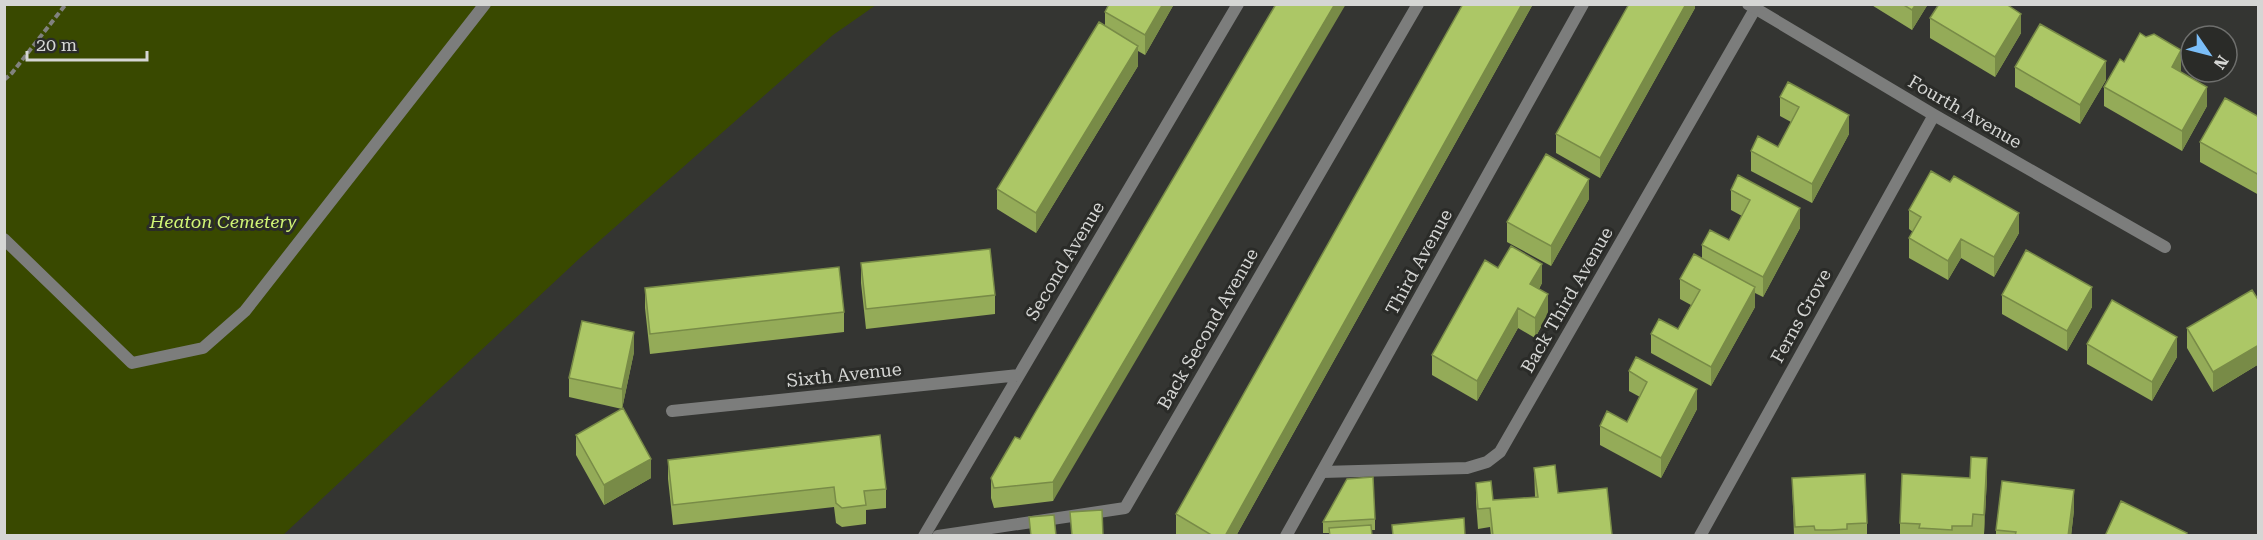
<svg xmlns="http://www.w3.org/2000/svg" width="2263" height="540" viewBox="0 0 2263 540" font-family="'Roboto Serif',serif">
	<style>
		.green { fill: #394900 }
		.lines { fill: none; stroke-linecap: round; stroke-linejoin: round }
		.path { stroke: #81827f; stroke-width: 4; stroke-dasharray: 6 3; stroke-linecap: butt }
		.service { stroke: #7c7d7c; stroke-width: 12 }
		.minor { stroke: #7c7d7c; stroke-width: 12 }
		.wall { fill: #94ab58 }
		.shaded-wall { fill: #788b47 }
		.building { fill: #acc766; stroke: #788b47; stroke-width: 1.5 }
		.labels { text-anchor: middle; stroke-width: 6; stroke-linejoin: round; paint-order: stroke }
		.street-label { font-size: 18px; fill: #d5d6d4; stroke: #2a2b28 }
		.park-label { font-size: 18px; font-style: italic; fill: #d1f475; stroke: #2a2b28 }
	</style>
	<rect width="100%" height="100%" fill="#343532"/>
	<path class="green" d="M4,5h872l-43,30 -253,223 -298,278 -277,-1z"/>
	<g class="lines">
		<path class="path" d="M4,80l8,-7 54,-69"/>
		<path class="service" d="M4,239l128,124 71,-15 42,-37 240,-307
			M1322,472l145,-4 20,-6 13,-10 255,-443
			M938,536l187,-28 293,-504"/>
		<path class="minor" d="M1748,4l186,111 231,132
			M672,411l347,-36
			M924,536l314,-532
			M1286,536l297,-532
			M1700,536l234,-421"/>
	</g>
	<path class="wall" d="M1174,4l-29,51 -7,-4v15l-102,167 -39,-24v-20l108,-163v-14z
		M1276,4l-223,497 -59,7 -3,-10v-20l29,-39z
		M1463,4h70l-297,532h-57l-3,-2v-20z
		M1695,4v4l-95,170 -44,-25v-19z
		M1870,4h58l-16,26z
		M1930,18l91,15 -26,44 -65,-39z
		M2124,62l57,8 -1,1 27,35 -25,45 -78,-45v-19z
		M2015,67l91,13 -26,44 -65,-37z
		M1780,97l69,37 -37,69 -61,-32v-20l27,-4 13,-25 -11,-6z
		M2259,117v78l-59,-33v-20z
		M1731,190l69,38 -37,69 -8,-4v14l-44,79 -60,-33v-19l27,-5 13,-24 -11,-6v-20l22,-21v-13l27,-5 13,-24 -11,-6z
		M1589,199l-38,67 -44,-24v-20z
		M1909,210l110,23 -25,44 -33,-19 -13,22 -39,-22v-20l4,-6 -4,-3z
		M861,263l134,32v19l-129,15 -5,-46z
		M1498,268l44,15 -3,6 9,25 -13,24 -17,-10 -41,73 -45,-26v-20z
		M645,288l199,24v20l-194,22 -5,-46z
		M2002,295l90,12 -25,44 -65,-37z
		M2259,301v63l-46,28 -26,-44v-20z
		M2087,344l90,13 -25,44 -65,-37z
		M634,352l-12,57 -53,-12v-19z
		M1629,371l68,38 -36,69 -61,-33v-19l27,-4 13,-25 -11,-6z
		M576,435l75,43 -47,27 -28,-50z
		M668,460l218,29v19l-20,2v14l-24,3 -6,-4 -2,-16 -161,18 -5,-46z
		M1534,468l24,25 49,-5 5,48h-121l-1,-9 -12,2 -2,-27v-19l17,17 42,-3z
		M1792,478l75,45v13h-73z
		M1970,478h17l-3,56h-11v2h-73v-13z
		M2074,510l-3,26h-75v-6z
		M1375,519v11h-3v6h-43v-3h-6v-11z"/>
	<path class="shaded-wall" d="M1163,4h11l-29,51v-20z
		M1335,4h11l-293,497v-19z
		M1522,4h11l-297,532h-11z
		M1686,4h9v4l-95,170v-20z
		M1916,4h12l-16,26v-20z
		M2021,14v19l-26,44v-20z
		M1138,46v20l-102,167v-20z
		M2181,50v20l-9,16v-19z
		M2106,61v19l-26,44v-19z
		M2207,87v19l-25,45v-20z
		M1849,115v19l-37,69v-19z
		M1589,179v20l-38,67v-20z
		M1800,208v20l-37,69v-20z
		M2019,213v20l-25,44v-20z
		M1961,239v19l-13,22v-19z
		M1542,264v19l-12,21v-20z
		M1755,287v20l-44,79v-19z
		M2092,287v20l-25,44v-20z
		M1548,294v20l-13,24v-20z
		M1518,308v20l-41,73v-20z
		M634,332v20l-12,57v-20z
		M2177,337v20l-25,44v-19z
		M2259,345v19l-46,28v-20z
		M1697,389v20l-36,69v-20z
		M1987,458v20l-3,56v-19z
		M651,459v19l-47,27v-20z
		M2074,490v20l-3,26h-3z"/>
	<path class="building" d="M1109,4h54l-18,31 -40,-23z
		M1276,4h59l-282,478 -59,6 -3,-10 24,-41 5,2 15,-26z
		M1463,4h59l-297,532h-12l-37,-22z
		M1629,4h57l-86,154 -44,-24z
		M1902,4h14l-4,6z
		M1939,4h67l15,10 -26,43 -65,-39z
		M1099,22l39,24 -102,167 -39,-24z
		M2040,24l66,37 -26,44 -65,-38z
		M2140,33l6,4 8,-3 27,16 -9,17 35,20 -25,44 -78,-44 16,-28 4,3z
		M1788,82l61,33 -37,69 -61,-33 7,-15 20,11 21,-40 -19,-10z
		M2225,98l34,19v58l-59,-33z
		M1546,154l43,25 -38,67 -44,-24z
		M1931,171l19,11 4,-6 65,37 -25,44 -33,-18 -13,22 -39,-23 12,-21 -12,-7z
		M1738,175l62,33 -37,69 -61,-32 8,-15 19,10 21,-40 -19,-10z
		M1511,246l31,18 -12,20 18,10 -13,24 -17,-10 -41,73 -45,-26 53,-95 13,8z
		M990,249l5,46 -129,14 -5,-46z
		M2026,250l66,37 -25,44 -65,-36z
		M1694,254l61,33 -44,80 -60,-33 8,-15 19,10 22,-39 -20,-11z
		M839,267l5,45 -194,22 -5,-46z
		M2252,290l7,11v44l-46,27 -26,-44z
		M2112,300l65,37 -25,45 -65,-38z
		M582,321l52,11 -12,57 -53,-11z
		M1636,357l61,32 -36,69 -61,-32 7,-15 20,11 20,-40 -18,-11z
		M623,408l28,51 -47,26 -28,-50z
		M880,435l6,54 -22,2 2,14 -24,3 -6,-5 -2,-16 -161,18 -5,-45z
		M1971,457l16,1 -3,57 -11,-1 -1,12h-20v4l-16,-1 -17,-1 1,-4 -20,-1 2,-49 68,4z
		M1555,465l3,28 49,-5 5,47 -7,1h-112l-3,-28 -12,1 -2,-26 15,-2 2,19 45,-3 -4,-29z
		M1865,474l2,49 -20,1v5l-16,1h-16l-1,-4 -19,1 -3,-49z
		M1373,477l2,42 -52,3 24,-43z
		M2002,481l72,9 -6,46h-53l1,-4 -20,-2z
		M2121,501l66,32 -2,3h-80z
		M1102,510l1,26h-31l-2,-24z
		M1054,515l2,21h-25l-2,-19z
		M1464,518l1,18h-72l-1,-11z
		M1371,525l1,11h-42l-1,-8z"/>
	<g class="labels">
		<g class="street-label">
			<text transform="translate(1965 112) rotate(30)" y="6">Fourth Avenue</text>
			<text transform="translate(1065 261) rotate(-59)" y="6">Second Avenue</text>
			<text transform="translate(1419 262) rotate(-61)" y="6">Third Avenue</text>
			<text transform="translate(1567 300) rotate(-60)" y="6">Back Third Avenue</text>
			<text transform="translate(1801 316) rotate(-61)" y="6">Ferns Grove</text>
			<text transform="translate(1208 329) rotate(-60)" y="6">Back Second Avenue</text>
			<text transform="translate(844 375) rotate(-6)" y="6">Sixth Avenue</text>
		</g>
		<g class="park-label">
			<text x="223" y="228">Heaton Cemetery</text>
		</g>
	</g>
	<rect width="2263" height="540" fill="none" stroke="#d5d6d4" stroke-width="12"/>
	<g transform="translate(2209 54) rotate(125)"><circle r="28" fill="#2a2b28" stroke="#6e6f6d" stroke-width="1.5"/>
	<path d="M0-4.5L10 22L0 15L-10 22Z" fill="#7bbef8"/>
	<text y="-9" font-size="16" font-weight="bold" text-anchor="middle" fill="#d5d6d4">N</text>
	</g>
	<path d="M27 51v9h120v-9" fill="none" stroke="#d5d6d4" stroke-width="3"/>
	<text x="36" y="51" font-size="18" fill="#d5d6d4" stroke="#2a2b28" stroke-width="4.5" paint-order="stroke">20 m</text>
</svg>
